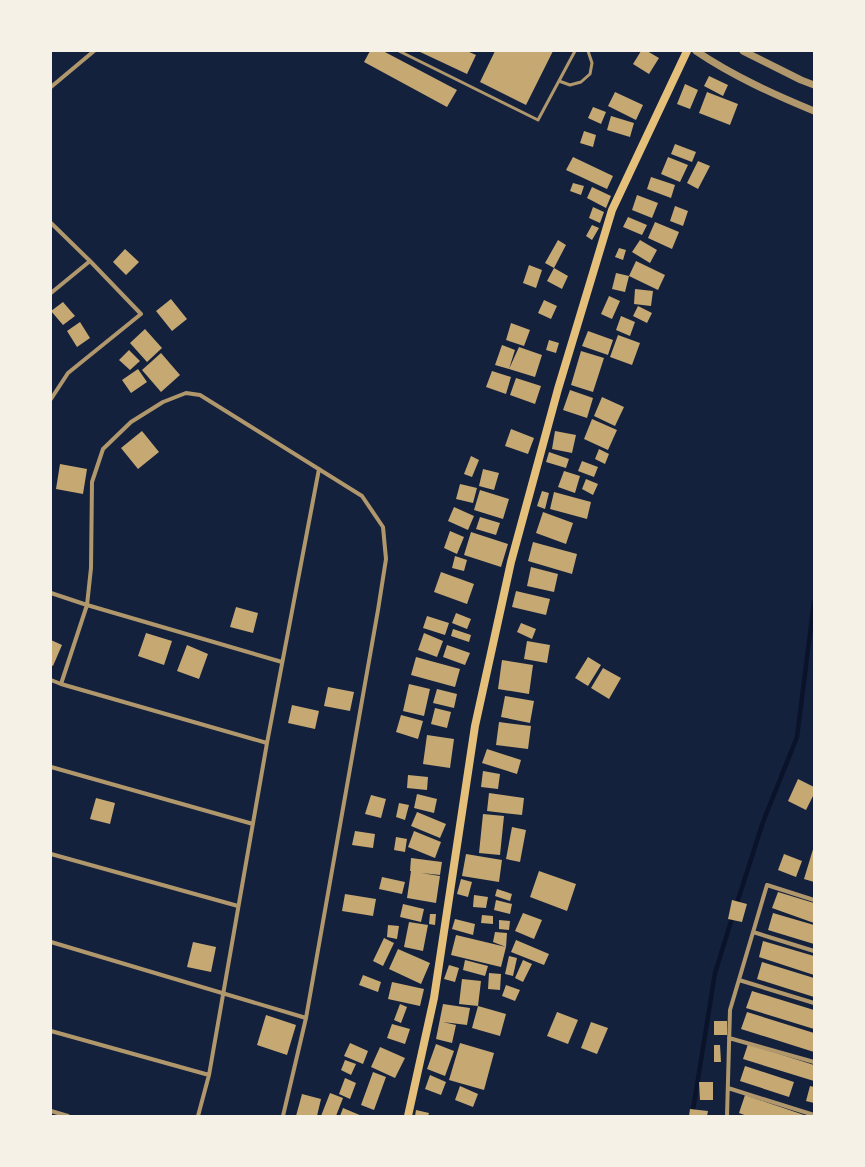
<svg xmlns="http://www.w3.org/2000/svg" width="865" height="1167" viewBox="0 0 865 1167" font-family="'Source Sans 3',sans-serif">
	<style>
		.lines { fill: none; stroke-linecap: round; stroke-linejoin: round }
		.stream { stroke: #0b132b; stroke-width: 4.5 }
		.building { fill: #c6a872 }
		.service { stroke: #b1986c; stroke-width: 3 }
		.minor { stroke: #b1986c; stroke-width: 4 }
		.tertiary { stroke: #b1986c; stroke-width: 7 }
		.secondary { stroke: #e5c07b; stroke-width: 8 }
	</style>
	<rect width="100%" height="100%" fill="#14213d"/>
	<g class="lines">
		<path class="stream" d="M736,906l27,-84 34,-85 17,-135
			M692,1116l23,-143 18,-58"/>
	</g>
	<path class="building" d="M370,51h13l74,39 -10,17 -83,-45z
		M418,51h49l9,4 -9,19z
		M495,51h58l-27,54 -46,-23z
		M641,51h6l12,7 -10,16 -16,-10z
		M709,76l19,9 -5,11 -19,-10z
		M685,84l13,6 -8,19 -13,-5z
		M615,92l28,13 -7,15 -28,-14z
		M707,92l31,12 -8,21 -31,-12z
		M593,107l13,5 -5,12 -13,-6z
		M611,116l23,7 -4,14 -23,-7z
		M584,131l12,4 -3,12 -13,-4z
		M675,144l21,8 -4,10 -21,-8z
		M573,157l40,19 -6,13 -41,-19z
		M668,157l20,8 -8,17 -19,-8z
		M698,161l12,5 -12,23 -11,-6z
		M651,177l24,8 -4,13 -24,-9z
		M573,183l11,3 -3,9 -11,-4z
		M592,187l19,9 -5,12 -19,-10z
		M637,195l21,8 -6,15 -20,-8z
		M675,206l13,5 -5,15 -13,-5z
		M593,207l11,5 -4,11 -11,-5z
		M628,217l19,8 -5,10 -19,-8z
		M655,222l24,10 -7,17 -24,-11z
		M592,225l7,3 -7,12 -6,-4z
		M558,240l8,5 -12,23 14,8 -6,13 -15,-8 7,-13 -9,-5z
		M640,240l17,10 -7,13 -18,-11z
		M619,248l7,2 -3,10 -8,-3z
		M125,249l14,13 -13,13 -13,-13z
		M636,261l29,14 -7,15 -29,-14z
		M529,265l13,5 -6,18 -13,-5z
		M616,273l13,3 -4,16 -13,-3z
		M635,289l18,2 -2,15 -17,-2z
		M609,296l11,5 -8,18 -11,-5z
		M171,299l16,20 -15,12 -16,-20z
		M544,300l13,6 -6,13 -13,-6z
		M63,302l12,14 -12,9 -12,-14z
		M638,306l14,7 -5,10 -14,-7z
		M621,316l14,6 -5,14 -14,-6z
		M80,322l10,16 -13,9 -10,-16z
		M511,323l19,7 -6,16 -18,-6z
		M145,329l17,19 -15,14 -17,-19z
		M588,331l25,9 -5,15 -26,-9z
		M618,335l22,8 -8,22 -22,-8z
		M549,340l10,3 -3,10 -10,-3z
		M502,345l13,5 -6,19 -14,-4z
		M519,347l23,8 -7,22 -26,-8z
		M129,350l11,11 -10,9 -11,-10z
		M581,351l23,7 -11,34 -22,-7z
		M161,353l19,22 -19,17 -19,-22z
		M138,369l9,13 -16,11 -9,-13z
		M492,371l19,6 -5,17 -20,-7z
		M516,378l25,8 -6,18 -25,-9z
		M570,390l23,8 -6,20 -24,-8z
		M602,397l22,10 -9,19 -21,-10z
		M592,419l25,11 -9,20 -24,-11z
		M511,429l23,9 -6,16 -23,-8z
		M142,431l17,21 -21,17 -17,-21z
		M555,431l21,4 -4,18 -20,-4z
		M599,449l10,5 -4,10 -10,-5z
		M549,452l20,7 -3,9 -20,-6z
		M471,456l8,4 -7,17 -8,-3z
		M582,461l16,6 -4,10 -16,-6z
		M60,464l27,5 -4,25 -27,-5z
		M483,469l16,4 -5,17 -15,-4z
		M564,471l16,5 -5,17 -17,-6z
		M586,479l12,5 -5,11 -11,-6z
		M460,484l17,4 -4,15 -17,-4z
		M480,490l29,9 -6,20 -29,-9z
		M542,491l7,2 -4,16 -8,-3z
		M554,492l37,10 -4,17 -37,-10z
		M454,507l20,9 -6,14 -20,-9z
		M543,512l30,11 -7,21 -30,-11z
		M480,517l20,6 -4,12 -20,-6z
		M450,531l14,6 -7,17 -13,-6z
		M471,532l37,12 -7,23 -37,-12z
		M533,542l44,12 -5,20 -44,-13z
		M455,556l12,4 -3,11 -12,-3z
		M531,567l27,7 -4,18 -27,-6z
		M441,572l33,12 -7,20 -33,-12z
		M516,591l34,8 -4,16 -34,-8z
		M236,607l22,6 -5,20 -23,-6z
		M456,613l15,6 -4,10 -15,-6z
		M427,616l22,7 -4,12 -22,-7z
		M521,623l15,6 -4,10 -15,-7z
		M453,629l18,6 -2,7 -18,-6z
		M146,633l26,8 -8,24 -26,-9z
		M424,633l19,8 -6,16 -19,-7z
		M51,640l11,5 -9,21 -2,-1z
		M527,641l23,4 -3,18 -23,-4z
		M187,645l21,9 -9,25 -22,-8z
		M447,645l23,8 -5,12 -22,-8z
		M416,657l44,12 -5,18 -44,-12z
		M588,657l13,8 -13,21 -13,-8z
		M502,660l31,5 -4,29 -31,-5z
		M603,668l18,10 -12,21 -18,-11z
		M409,684l21,5 -6,27 -21,-5z
		M328,687l26,5 -4,19 -26,-5z
		M437,689l20,5 -3,14 -21,-5z
		M505,696l29,5 -4,22 -29,-6z
		M292,705l27,6 -4,18 -27,-6z
		M435,708l16,4 -4,16 -16,-4z
		M401,715l22,6 -5,18 -22,-7z
		M499,722l32,4 -3,23 -32,-4z
		M427,735l27,4 -4,29 -27,-4z
		M487,749l34,11 -4,14 -35,-11z
		M483,771l17,3 -2,15 -17,-2z
		M408,775l20,2 -1,13 -20,-2z
		M798,779l16,8v7l-8,16 -18,-9z
		M489,793l35,5 -2,17 -35,-4z
		M417,794l20,5 -3,14 -20,-5z
		M371,795l15,4 -5,19 -16,-4z
		M96,798l19,5 -5,21 -20,-5z
		M399,803l10,2 -4,15 -9,-3z
		M417,812l29,12 -6,14 -29,-12z
		M483,814l21,2 -4,39 -21,-2z
		M512,827l14,3 -6,32 -14,-3z
		M355,831l20,3 -2,14 -21,-3z
		M414,831l27,11 -6,16 -27,-11z
		M396,837l11,2 -2,13 -11,-2z
		M814,846v36l-10,-3z
		M466,854l36,6 -3,22 -37,-6z
		M784,854l18,7 -6,16 -18,-7z
		M411,858l31,4 -2,13 -19,-2 19,3 -4,27 -29,-5 4,-27h-1z
		M539,871l37,13 -9,27 -37,-14z
		M382,877l23,5 -3,12 -23,-5z
		M461,879l11,3 -4,15 -11,-3z
		M497,889l15,5 -2,7 -15,-5z
		M778,892l36,11v20l-42,-15z
		M345,894l31,5 -3,17 -31,-5z
		M474,895l14,2 -2,11 -13,-1z
		M496,900l16,4 -2,10 -16,-4z
		M732,900l15,4 -5,18 -14,-3z
		M403,904l21,5 -3,13 -21,-5z
		M523,913l19,7 -8,19 -19,-8z
		M773,913l41,12v19l-46,-14z
		M430,914h6l-1,11 -6,-1z
		M482,915l11,1v8l-12,-1z
		M455,919l20,5 -2,11 -21,-6z
		M499,920l11,1 -1,9 -10,-1z
		M409,922l19,3 -5,26 -19,-4z
		M388,925l11,1 -2,13 -10,-2z
		M495,932l12,1 -1,14 -13,-5z
		M456,935l50,12 -5,20 -50,-12z
		M384,938l10,5 -11,23 -10,-5z
		M516,940l33,14 -5,11 -33,-13z
		M763,941l51,15v19l-55,-18z
		M193,942l23,5 -5,25 -24,-5z
		M398,949l32,14 -9,21 -32,-15z
		M509,956l8,2 -4,18 -8,-2z
		M465,960l23,6 -3,10 -22,-6z
		M523,960l9,4 -9,18 -8,-4z
		M762,962l52,16v19l-57,-18z
		M449,965l10,3 -4,14 -11,-3z
		M489,973l12,1 -1,16 -12,-1z
		M363,975l18,7 -3,10 -19,-7z
		M462,979l19,2 -3,25 -19,-2z
		M392,982l32,7 -4,17 -32,-7z
		M506,985l14,5 -5,11 -13,-5z
		M752,991l62,19v19l-68,-21z
		M400,1004l7,3 -6,16 -7,-3z
		M443,1004l27,4 -3,17 -24,-3 13,3 -4,18 -16,-4z
		M478,1006l28,8 -6,22 -28,-8z
		M557,1012l21,8 -10,24 -21,-8z
		M747,1012l67,21v19l-73,-23z
		M266,1015l30,10 -9,30 -30,-10z
		M714,1021h13v14h-13z
		M591,1022l17,6 -11,26 -16,-6z
		M392,1024l18,5 -5,15 -18,-6z
		M350,1043l18,8 -5,13 -19,-8z
		M460,1043l34,10 -10,37 -35,-10z
		M436,1044l18,7 -9,25 -18,-7z
		M748,1044l66,21v16l-71,-22z
		M714,1045h6l1,17h-7z
		M380,1047l25,11 -10,20 -24,-11z
		M345,1060l11,4 -5,11 -10,-5z
		M745,1066l49,16 -5,15 -49,-16z
		M373,1072l13,5 -12,33 -13,-5z
		M430,1075l16,7 -5,13 -16,-6z
		M345,1078l11,5 -6,16 -11,-5z
		M699,1082h14v18h-13z
		M460,1086l18,8 -5,13 -18,-7z
		M810,1086l4,1v16l-8,-2z
		M330,1093l13,5 -7,18h-15z
		M302,1094l19,5 -4,17h-21z
		M745,1095l62,21h-60l-8,-3z
		M343,1108l19,8h-22z
		M690,1109l18,2 -1,5h-18z
		M416,1110l13,3 -1,3h-13z"/>
	<g class="lines">
		<path class="service" d="M399,51l139,69 37,-69
			M559,81l11,4 11,-3 9,-8 2,-11 -4,-12"/>
		<path class="minor" d="M51,87l43,-36
			M51,223l39,38 51,53 -73,59 -17,26
			M51,293l39,-32
			M51,593l36,12 195,57
			M51,680l10,4 206,59
			M61,684l26,-79 4,-37 1,-86 11,-33 28,-27 32,-20 23,-9 14,2 162,101 21,31 3,32 -8,51 -72,408 -23,98
			M51,767l202,57
			M51,854l187,52
			M753,932l61,19
			M51,942l255,76
			M739,980l75,23
			M51,1031l158,44
			M729,1038l85,24
			M728,1088l86,27
			M51,1111l17,5
			M198,1116l11,-41 58,-332 52,-274
			M727,1116l3,-106 37,-125 47,15"/>
		<path class="tertiary" d="M696,51c37,25 77,43 118,60
			M743,51l58,29 13,5"/>
		<path class="secondary" d="M408,1116l26,-118 41,-272 36,-164 47,-173 54,-179 75,-159"/>
	</g>
	<rect width="865" height="1167" fill="none" stroke="#f6f1e7" stroke-width="104"/>
</svg>
